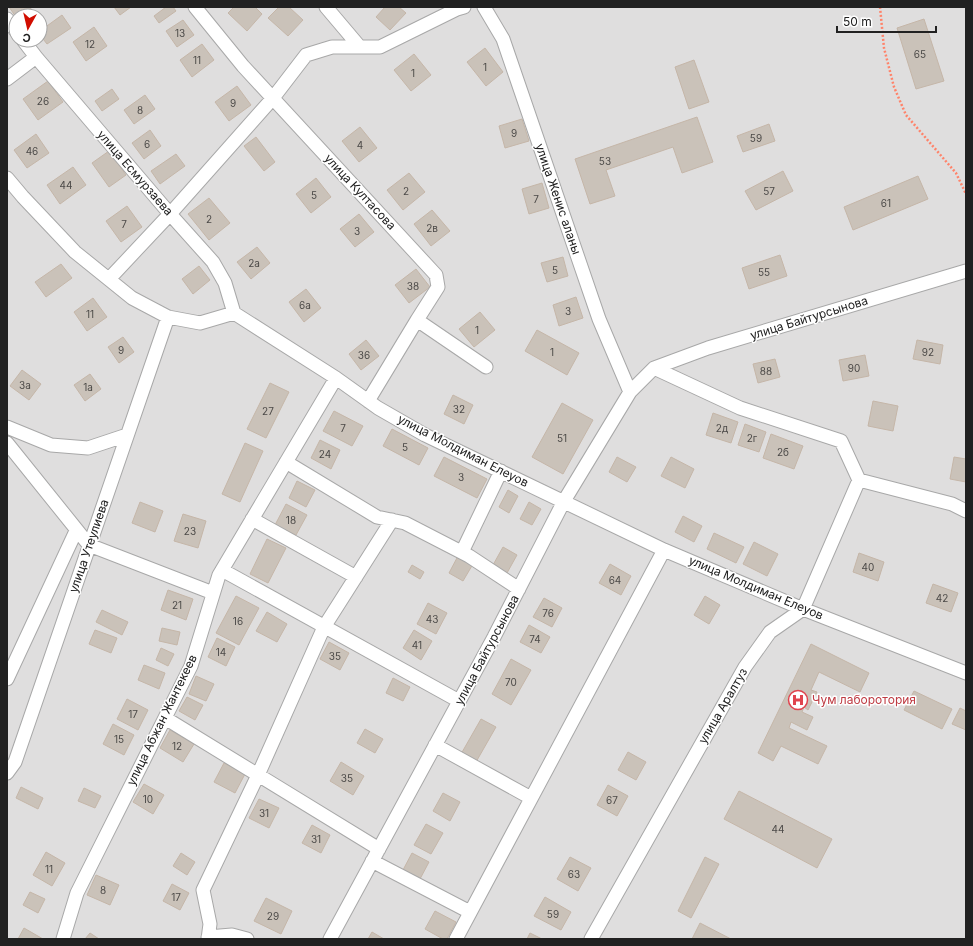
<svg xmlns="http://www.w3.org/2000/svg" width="973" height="946" viewBox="0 0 973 946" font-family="Inter,sans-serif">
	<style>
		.residential { fill: #dfdede; fill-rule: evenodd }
		.building { fill: #cac2b9; stroke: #c5b6a8 }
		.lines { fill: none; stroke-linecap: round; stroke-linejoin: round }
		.minor-casing { stroke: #a8a8a8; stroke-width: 15 }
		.path { stroke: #ff836a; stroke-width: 2.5; stroke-dasharray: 2 2; stroke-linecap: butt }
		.minor { stroke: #fff; stroke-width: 13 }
		.labels { text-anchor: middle; stroke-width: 3; stroke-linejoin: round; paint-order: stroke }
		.number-label { font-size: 10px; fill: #4b4947 }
		.street-label { font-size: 12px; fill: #212121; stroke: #fff }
		.health-label { font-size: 12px; fill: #be3a42; stroke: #fff; text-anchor: start }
	</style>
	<rect width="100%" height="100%" fill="#f2efe7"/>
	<path class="residential" d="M7,7h959v932h-959zM16,16h24v24h-24z"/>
	<path class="building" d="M9,7h21l2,4 -7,5 -9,1z
		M114,7h17l-11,8z
		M166,7h7l3,4 -17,12 -5,-7z
		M234,7h21l7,7 -15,17 -19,-18z
		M279,7h10l14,13 -15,16 -20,-18z
		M385,7h14l7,6 -16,17 -14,-13z
		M62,15l9,13 -24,16 -7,-9v-4z
		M924,19l20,62 -28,8 -19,-61z
		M183,20l11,15 -17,12 -11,-16z
		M94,27l13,19 -21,15 -13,-19z
		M202,44l12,16 -22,17 -12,-17z
		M485,48l18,24 -17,14 -19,-24z
		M414,54l17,21 -20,16 -17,-21z
		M694,60l15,42 -20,7 -14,-42z
		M48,81l15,21 -25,18 -15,-21z
		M237,86l14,19 -22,16 -14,-19z
		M112,89l7,10 -17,12 -7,-10z
		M145,95l10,14 -21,15 -10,-14z
		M697,117l16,45 -31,11 -9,-26 -67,23 9,26 -25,8 -15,-45z
		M522,119l7,22 -24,7 -6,-22z
		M769,124l6,17 -32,11 -6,-16z
		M360,127l17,21 -18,14 -17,-21z
		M150,130l11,16 -17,13 -12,-16z
		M36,134l13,19 -22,15 -13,-18z
		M256,137l19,25 -11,9 -20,-25z
		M109,151l17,24 -17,12 -17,-24z
		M176,154l9,12 -25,18 -9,-13z
		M73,167l13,18 -26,19 -13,-19z
		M783,171l10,20 -37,19 -11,-19z
		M409,173l16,19 -22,18 -16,-20z
		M918,176l10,23 -75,31 -9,-23z
		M316,178l15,19 -20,16 -15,-19z
		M542,183l7,25 -20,6 -7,-25z
		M209,198l21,25 -21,17 -21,-26z
		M127,206l15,21 -21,15 -15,-21z
		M432,210l18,21 -19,15 -17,-22z
		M359,214l15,18 -19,15 -15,-18z
		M257,247l13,16 -19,16 -14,-17z
		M780,255l7,21 -38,13 -7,-21z
		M563,257l5,19 -21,6 -6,-19z
		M61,264l11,14 -26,19 -11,-15z
		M199,266l11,14 -17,14 -11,-15z
		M416,269l14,18 -21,16 -14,-18z
		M306,289l15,19 -17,14 -15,-20z
		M576,297l7,21 -24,8 -6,-21z
		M93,298l14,19 -20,14 -13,-19z
		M480,312l15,18 -21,17 -15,-18z
		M537,330l42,23 -12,22 -42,-24z
		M123,337l11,15 -15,11 -11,-16z
		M366,340l13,16 -18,14 -12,-16z
		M917,340l26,5 -3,19 -27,-5z
		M865,355l4,21 -26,5 -4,-21z
		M775,359l5,18 -22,6 -5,-19z
		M22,370l19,14 -12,16 -19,-14z
		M90,374l11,15 -16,12 -11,-16z
		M270,383l19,9 -23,46 -19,-9z
		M453,395l20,10 -9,19 -20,-10z
		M873,401l25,5 -5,25 -25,-5z
		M562,403l31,17 -30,54 -31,-17z
		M334,411l29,15 -11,20 -29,-15z
		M713,413l25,9 -7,21 -25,-8z
		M745,424l21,8 -7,20 -21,-7z
		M392,429l36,19 -9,17 -36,-19z
		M771,434l32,12 -9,23 -31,-11z
		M320,440l20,10 -9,19 -20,-11z
		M245,443l18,8 -23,51 -18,-8z
		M444,457l43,22 -10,19 -43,-22z
		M617,457l19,10 -9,15 -18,-10z
		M671,457l23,12 -9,19 -24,-12z
		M954,457l12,2v23l-16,-3z
		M297,481l18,9 -9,17 -17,-9z
		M508,490l10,6 -9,17 -10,-6z
		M140,502l23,9 -8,21 -23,-9z
		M529,502l12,7 -9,16 -12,-6z
		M286,504l21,11 -11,20 -21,-10z
		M183,514l23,7 -8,27 -24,-7z
		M683,516l19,10 -8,16 -19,-10z
		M714,533l30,14 -8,16 -29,-14z
		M267,539l19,9 -18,35 -18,-9z
		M754,542l24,12 -11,22 -24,-12z
		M503,547l14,8 -10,18 -14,-8z
		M859,553l25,9 -6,19 -25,-9z
		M458,556l15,8 -10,17 -14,-8z
		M610,564l21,12 -10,19 -22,-12z
		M412,565l12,7 -4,7 -12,-7z
		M933,584l25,9 -7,19 -25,-9z
		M168,590l25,9 -7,21 -25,-10z
		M236,596l23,12 -20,37 -23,-12z
		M705,596l15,9 -11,19 -15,-9z
		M544,598l18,10 -10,19 -19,-10z
		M428,603l19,10 -11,21 -19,-10z
		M102,610l26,12 -6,13 -26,-13z
		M267,612l20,12 -10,18 -21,-11z
		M529,625l21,12 -9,16 -21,-11z
		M162,628l18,4 -3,13 -18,-4z
		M95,630l22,8 -6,15 -22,-9z
		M414,630l18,11 -11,19 -18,-12z
		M217,638l18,9 -9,19 -18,-9z
		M329,642l20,11 -9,17 -20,-11z
		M811,644l58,29 -9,19 -41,-20 -8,18 6,2 -9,18 -4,-3 -2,5 11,5 -6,13 -16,-8 -2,6 38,18 -9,18 -37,-18 -8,15 -15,-8z
		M161,648l13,6 -6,12 -12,-6z
		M511,659l20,11 -20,35 -19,-11z
		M144,665l21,8 -6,16 -21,-9z
		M196,676l18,8 -8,17 -17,-7z
		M393,678l17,9 -7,14 -17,-8z
		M914,691l38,18 -10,20 -38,-19z
		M187,697l16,8 -8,15 -16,-9z
		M127,699l21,11 -10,20 -21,-11z
		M960,708l6,3v19l-14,-6z
		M481,719l15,8 -20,35 -15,-8z
		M113,724l21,11 -10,20 -21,-11z
		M365,729l18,10 -8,14 -18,-10z
		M170,730l24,14 -11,18 -23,-14z
		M628,752l18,10 -10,18 -18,-10z
		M341,762l23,14 -11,19 -23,-14z
		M224,763l21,11 -10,19 -21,-11z
		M144,784l20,11 -11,19 -20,-12z
		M608,785l20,11 -11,20 -20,-11z
		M21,787l22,11 -5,11 -22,-11z
		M84,788l17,8 -6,12 -17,-7z
		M739,791l93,48 -15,29 -93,-49z
		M443,793l17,9 -10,19 -17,-10z
		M259,799l20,9 -10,20 -20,-10z
		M426,824l17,9 -12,21 -17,-9z
		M312,825l18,10 -9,18 -19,-10z
		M46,852l19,11 -13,23 -19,-11z
		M181,853l14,9 -8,13 -14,-9z
		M412,853l17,9 -9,17 -17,-9z
		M570,857l21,11 -13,23 -21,-12z
		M705,857l14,7 -28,54 -13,-7z
		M96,875l23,10 -9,20 -23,-10z
		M172,884l17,9 -9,17 -17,-9z
		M30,892l15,7 -7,14 -15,-8z
		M545,897l26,15 -10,18 -27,-14z
		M266,898l26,13 -11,23 -27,-13z
		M435,911l21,11 -9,17h-4l-18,-10z
		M700,923l31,16h-39z
		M24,928l19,11h-25z
		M372,932l12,7h-16z
		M90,933l9,6h-14z
		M530,933l12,6h-15z"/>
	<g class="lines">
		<defs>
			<path id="minor" d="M195,7l48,59 193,209 2,12 -21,33 69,47
				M326,7l33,39
				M484,7l19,32 96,280 31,73
				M7,19l9,12
				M23,40l13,17 134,157 43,48 12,21 9,30
				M7,79l29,-22
				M7,178l16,19 52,55 57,46 36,19 32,6 34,-10 102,65 42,30 47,27 239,115 139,59 163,64
				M109,279l61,-65 103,-116 33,-43 26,-8h48l77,-38 7,-2
				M654,368l86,40 101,33 18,39 93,24 14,7
				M368,401l49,-81
				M7,427l44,18 37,3 39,-13
				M7,443l82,102 124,48
				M286,462l91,55 28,6 64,33 50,33
				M252,519l104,58
				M462,552l39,-81
				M222,570l237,131
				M7,679l69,-148
				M165,718l214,131
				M435,745l96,53
				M7,773l8,-11 153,-445
				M372,861l98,51
				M208,937l24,-2 15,4
				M63,939l14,-46 114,-227 28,-91 117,-197
				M208,939l2,-15 -7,-34 55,-115 66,-148 68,-107
				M330,939l164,-302 70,-136 66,-109 24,-24 54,-20 258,-77
				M456,939l208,-389
				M591,939l154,-272 25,-35 33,-23 56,-129"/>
		</defs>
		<use href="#minor" class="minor-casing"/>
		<path class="path" d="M880,7l4,41 10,39 12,28 50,58 10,21"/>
		<use href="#minor" class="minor"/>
	</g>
	<defs>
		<symbol id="hospital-ring" viewBox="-11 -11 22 22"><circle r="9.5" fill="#fff" stroke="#e0444e" stroke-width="1.5"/><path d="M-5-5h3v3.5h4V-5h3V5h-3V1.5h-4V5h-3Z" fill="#e0444e"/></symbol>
	</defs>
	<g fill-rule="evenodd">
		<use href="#hospital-ring" x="787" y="689" width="22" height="22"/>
	</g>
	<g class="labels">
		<g class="number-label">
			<text x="180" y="37">13</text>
			<text x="90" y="48">12</text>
			<text x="920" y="58">65</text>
			<text x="197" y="64">11</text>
			<text x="485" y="71">1</text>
			<text x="413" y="77">1</text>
			<text x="43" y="105">26</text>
			<text x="233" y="107">9</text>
			<text x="140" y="114">8</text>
			<text x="514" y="137">9</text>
			<text x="756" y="142">59</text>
			<text x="147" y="148">6</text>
			<text x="360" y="149">4</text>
			<text x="32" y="155">46</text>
			<text x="605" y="165">53</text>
			<text x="66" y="189">44</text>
			<text x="406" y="195">2</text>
			<text x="769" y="195">57</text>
			<text x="314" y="199">5</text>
			<text x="536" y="203">7</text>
			<text x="886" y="207">61</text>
			<text x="209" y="223">2</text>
			<text x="124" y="228">7</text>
			<text x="432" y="232">2в</text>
			<text x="357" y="235">3</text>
			<text x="254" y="267">2а</text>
			<text x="555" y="274">5</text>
			<text x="764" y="276">55</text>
			<text x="413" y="290">38</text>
			<text x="305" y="309">6а</text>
			<text x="568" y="315">3</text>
			<text x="90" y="318">11</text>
			<text x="477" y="334">1</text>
			<text x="121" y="354">9</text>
			<text x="552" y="356">1</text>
			<text x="928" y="356">92</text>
			<text x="364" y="359">36</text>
			<text x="854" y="372">90</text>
			<text x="766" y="375">88</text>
			<text x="25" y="389">3а</text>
			<text x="88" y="391">1а</text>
			<text x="459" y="413">32</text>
			<text x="268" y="415">27</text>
			<text x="343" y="432">7</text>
			<text x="722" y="432">2д</text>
			<text x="562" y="442">51</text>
			<text x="752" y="442">2г</text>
			<text x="405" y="451">5</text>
			<text x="783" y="456">2б</text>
			<text x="325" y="458">24</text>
			<text x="461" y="481">3</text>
			<text x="291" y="524">18</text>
			<text x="190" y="535">23</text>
			<text x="868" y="571">40</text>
			<text x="615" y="584">64</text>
			<text x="942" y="602">42</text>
			<text x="177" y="609">21</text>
			<text x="548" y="617">76</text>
			<text x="432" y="623">43</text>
			<text x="238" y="625">16</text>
			<text x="535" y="643">74</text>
			<text x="417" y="649">41</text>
			<text x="221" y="656">14</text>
			<text x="335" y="660">35</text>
			<text x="511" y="686">70</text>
			<text x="133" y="718">17</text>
			<text x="119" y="743">15</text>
			<text x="177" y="750">12</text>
			<text x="347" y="782">35</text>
			<text x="148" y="803">10</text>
			<text x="612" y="804">67</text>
			<text x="264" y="817">31</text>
			<text x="778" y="833">44</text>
			<text x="316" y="843">31</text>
			<text x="49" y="873">11</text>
			<text x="574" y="878">63</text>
			<text x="103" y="894">8</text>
			<text x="176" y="901">17</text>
			<text x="553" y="918">59</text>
			<text x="273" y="920">29</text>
		</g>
		<g class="street-label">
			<text transform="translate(135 173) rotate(49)" y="4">улица Есмурзаева</text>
			<text transform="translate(360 192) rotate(47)" y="4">улица Култасова</text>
			<text transform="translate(558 199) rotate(71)" y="4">улица Женис аланы</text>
			<text transform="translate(809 318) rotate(-17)" y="4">улица Байтурсынова</text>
			<text transform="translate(463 451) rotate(27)" y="4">улица Молдиман Елеуов</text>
			<text transform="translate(89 546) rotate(-71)" y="4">улица Утеулиева</text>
			<text transform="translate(756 588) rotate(23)" y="4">улица Молдиман Елеуов</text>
			<text transform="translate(487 650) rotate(-62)" y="4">улица Байтурсынова</text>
			<text transform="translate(723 706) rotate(-60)" y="4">улица Аралтуз</text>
			<text transform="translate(162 720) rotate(-64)" y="4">улица Абжан Жантекеев</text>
		</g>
		<g class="health-label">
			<text x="812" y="704">Чум лаборотория</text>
		</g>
	</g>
	<rect width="973" height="946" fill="none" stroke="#212121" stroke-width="16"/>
	<g transform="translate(28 28) rotate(188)"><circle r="19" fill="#ffffff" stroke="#a6a6a6"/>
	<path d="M0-3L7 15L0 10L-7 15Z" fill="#d10d00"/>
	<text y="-6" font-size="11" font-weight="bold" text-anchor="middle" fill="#212121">С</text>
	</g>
	<path d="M837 26v6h99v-6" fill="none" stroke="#212121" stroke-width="2"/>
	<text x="843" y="26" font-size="12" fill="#212121" stroke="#ffffff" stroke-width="3" paint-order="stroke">50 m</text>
</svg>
